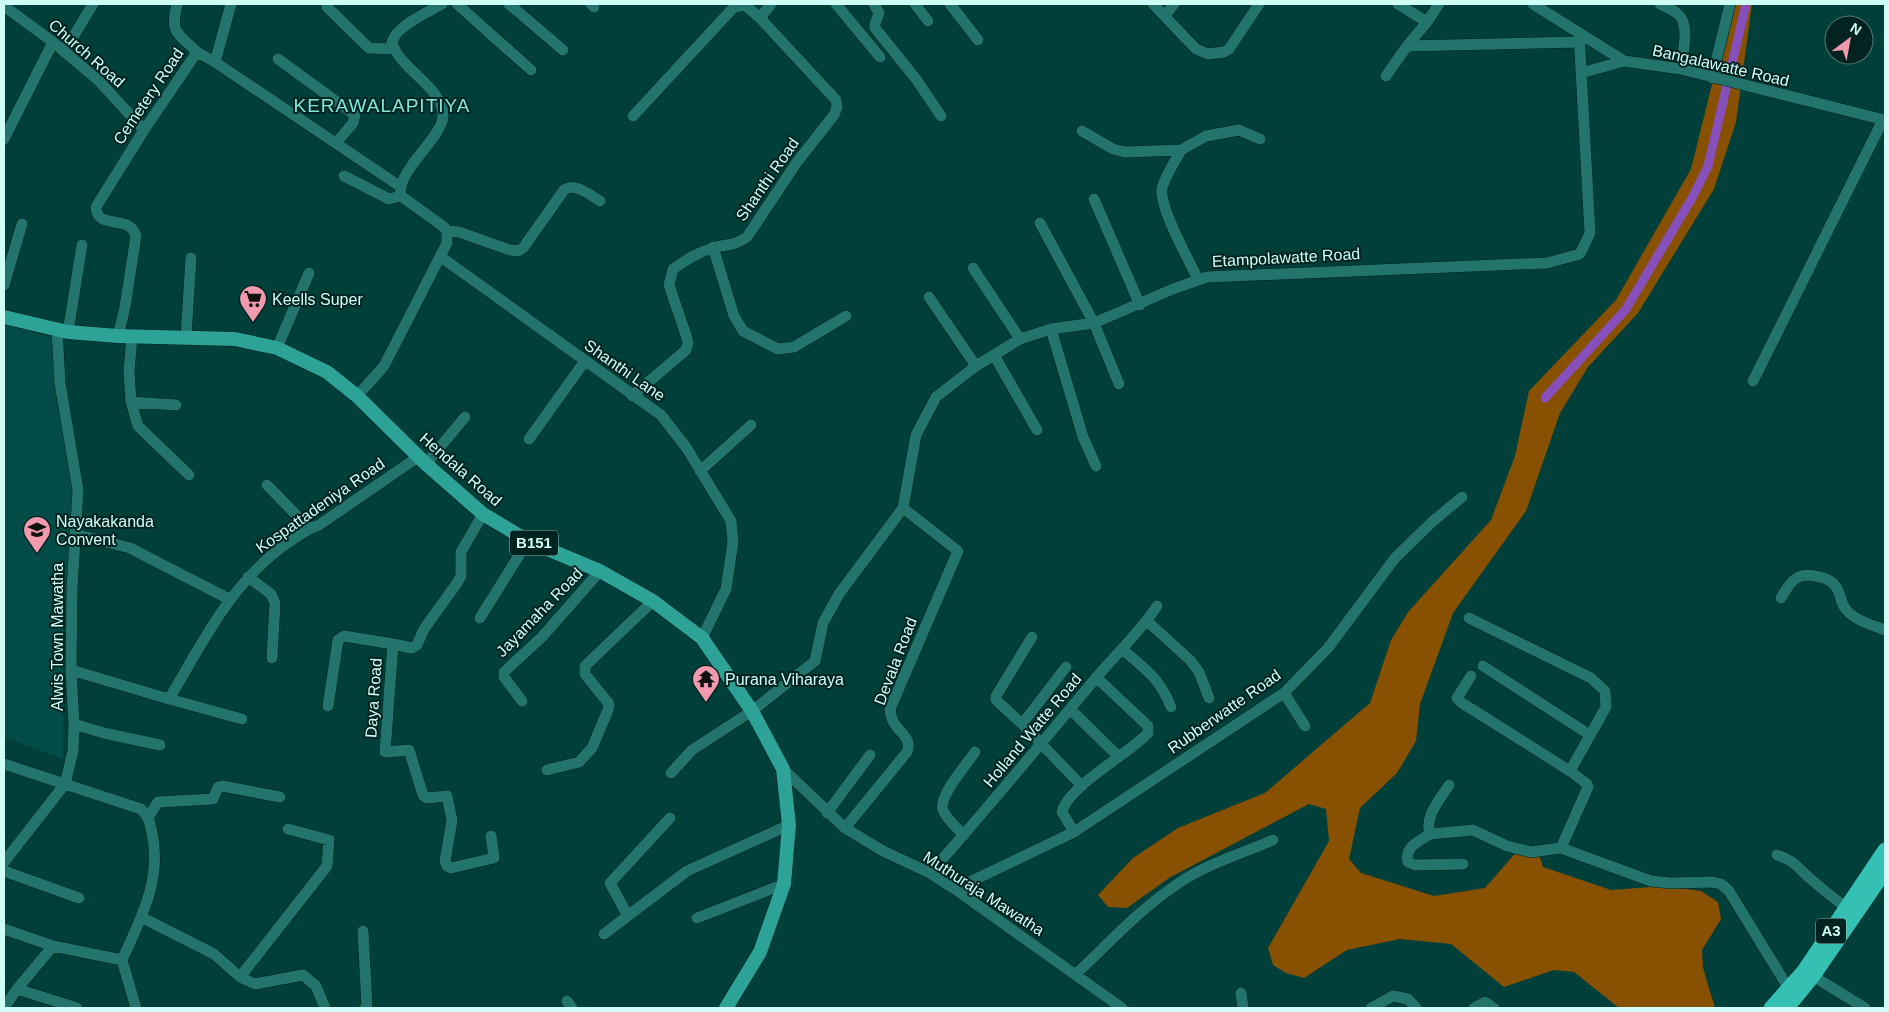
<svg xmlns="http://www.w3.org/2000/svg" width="1889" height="1012" viewBox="0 0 1889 1012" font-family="Arial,sans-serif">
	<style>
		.built { fill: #044c47 }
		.green { fill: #885001 }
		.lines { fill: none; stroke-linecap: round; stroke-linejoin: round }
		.canal { stroke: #874fbb; stroke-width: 9 }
		.minor-casing { stroke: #022320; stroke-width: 12 }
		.major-casing { stroke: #022320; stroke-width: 15 }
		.highway-casing { stroke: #022320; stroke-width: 16 }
		.minor { stroke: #22746c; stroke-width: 11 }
		.major { stroke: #2da297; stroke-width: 14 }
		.highway { stroke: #34c1b3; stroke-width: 15 }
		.labels { text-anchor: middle; stroke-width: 4; stroke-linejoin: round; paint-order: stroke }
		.shield { fill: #022320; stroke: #92bcb6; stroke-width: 1 }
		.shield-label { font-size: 15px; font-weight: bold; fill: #cffef7 }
		.street-label { font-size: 16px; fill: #cffef7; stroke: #022320 }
		.poi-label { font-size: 16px; fill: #cffef7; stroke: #022320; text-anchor: start }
		.quarter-label { font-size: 19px; letter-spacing: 1px; fill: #80e6da; stroke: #022320 }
	</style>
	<rect width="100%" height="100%" fill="#003f3a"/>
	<path class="built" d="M4,323l53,17 -1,62 14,47 6,47 -12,116 -1,147 -59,-22z"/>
	<path class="green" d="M1732,4h20l-16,118 -22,67 -76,124 -50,54 -28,46 -34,98 -73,102 -33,91 -4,37 -19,32 -37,35 -11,51 12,14 73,23 51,-8 35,-40 17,1 6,18 68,23 53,-4 37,5 17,11 3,17 -19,31 1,18 12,40h-96l-45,-36 -20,-2 -50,17 -53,-43 -51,-5 -53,11 -43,28 -18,-5 -13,-8 -5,-17 61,-107 -3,-32 -17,-5 -140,74 -42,30 -19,-1 -10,-12 35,-37 45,-30 87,-35 105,-90 21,-63 18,-29 82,-91 24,-64 14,-65 87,-91 75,-131z"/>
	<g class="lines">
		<path class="canal" d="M1546,396l-1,2 81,-89 66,-111 16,-32 38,-162"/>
		<defs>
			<path id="minor" d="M177,4c-7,30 0,28 20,48
				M457,4l74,66
				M509,4l54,46
				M591,4l3,3
				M836,4l44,53
				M874,4l5,9 -4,11v4l41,51 25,37
				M915,4l13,17
				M950,4l28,36
				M1153,4l43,45 12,5 16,-2 5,-3 30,-45
				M1398,4l29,18
				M1439,4l-12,18 -20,24 172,-4
				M1533,4l91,57 57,8 204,51
				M1660,4c6,3 13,6 18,10 13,12 4,40 3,55
				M4,6l49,36 45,38 46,50
				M327,7l42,41 25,1
				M1165,16l9,-12
				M64,52l29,-48
				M278,59l77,56 -2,8 -17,20
				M215,62l16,-58
				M1581,73l43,-12
				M1386,76l21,-30
				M1712,78l18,-74
				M633,116l101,-109 11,-2 15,13
				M1082,131l31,18 12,3 56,-2 25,-14 33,-6 21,9
				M4,139l49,-97
				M1181,150c-6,11 -17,28 -19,39 -3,18 27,72 36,90
				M344,176l45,23 12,-3
				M1094,199l46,106
				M1040,223l54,100 25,61
				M447,231l12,1 51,18 8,1 5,-3 41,-58c11,-8 26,5 36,11
				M713,247l21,69 9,15 35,18 16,-2 52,-31
				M441,257l220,158 25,32 45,74 2,21 -7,47 -24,49
				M973,268l47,71
				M4,285l18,-61
				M929,297l47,69
				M1051,329l32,108 13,29
				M68,332l14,-87
				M118,336l7,-29 11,-71c-7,-23 -39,-5 -40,-29l48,-77 53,-78 18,10 186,125
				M132,336l-3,36 2,30 7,24 51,49
				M186,337l5,-79
				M277,348l32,-75
				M994,355l43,75
				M1753,381l130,-261
				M357,396l27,-30 63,-123v-12l-3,-4 -43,-31c-6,-25 43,-59 42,-81 0,-27 -43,-46 -51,-72 2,-16 36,-31 50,-39
				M632,396l54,-46 2,-7 -2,-8 -17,-50 4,-16c13,-9 25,-17 40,-21 15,-5 19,-1 34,-11l50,-75 37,-47 3,-8 -1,-7 -76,-82 11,-14
				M131,402l45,3
				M529,439l56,-78
				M426,464l39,-47
				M700,471l51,-46
				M267,485l42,43
				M483,514l-22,38v24l-4,7 -33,46 -7,16 -5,3 -19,-4 -8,108 24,-2 14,45 4,3 20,-2 5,24 -7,41 2,5 4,2 43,-10 -3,-22
				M75,534l55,14 99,51
				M248,577l23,17 4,9 -3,55
				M1781,598c10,-18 17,-27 39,-21 6,1 13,5 16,10 5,6 4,15 9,21 8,12 27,17 40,22
				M480,618l48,-77
				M1469,618l122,60 14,13 1,16 -36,64 17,13 1,3 -27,61
				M1147,621l43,39 9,12 10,26
				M1032,637l-36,59v4l26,24 60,62
				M1122,649c23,20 37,28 49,58
				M1483,666l107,69
				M71,670l98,29c34,-57 62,-116 117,-155 11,-7 20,-15 33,-19l99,-68
				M1471,676l-14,22 5,5 108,68
				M1284,693l21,33
				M169,699l73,20
				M522,701l-18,-24v-5l38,-35 58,-66
				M328,706l10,-66 6,-4 49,8
				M1070,709l49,48
				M74,724l30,9 56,12
				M1022,724l44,-57
				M4,764l137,45c8,8 9,14 11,24 10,46 -11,86 -30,127l14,48
				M783,769l62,59 38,23 47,22 25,16 167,119
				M547,770l32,-8 13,-14 16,-38 1,-6 -24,-30v-8l68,-65
				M671,773l21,-23 60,-39 63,-50 8,-38 16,-29 64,-86 13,-73 20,-38 40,-31 44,-27 31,-10 43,-6 79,-34 34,-12 340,-14 33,-9 10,-21 -11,-199
				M1449,785c-9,15 -25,31 -19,49l43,-4 34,16 24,6 30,-4 90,33 19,2 43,-1 8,2 8,7 60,98
				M827,813l43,-58
				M149,816l9,-14 55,-3 5,-12 4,-1 58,11
				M845,828l62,-76c7,-18 -16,-20 -17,-43l68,-158 -55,-43
				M1074,832l-12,-20c5,-25 68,-59 86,-79v-7l-52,-49
				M1430,834c-11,7 -26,13 -22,28l7,3 48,-1
				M964,835c-7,-7 -17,-15 -21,-25 -5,-14 24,-46 32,-58
				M1777,855c19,6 21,14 35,25 11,10 23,19 35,28
				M4,862l61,-78 8,-33 1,-27 -3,-54 1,-81 6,-99 -18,-107 -3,-53
				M4,871l75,27
				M930,873c57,-64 111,-129 165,-194 21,-25 44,-46 62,-73
				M955,889l119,-57 210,-139 44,-45 67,-90 37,-36 30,-25
				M628,916l-18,-33 60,-65
				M141,917l73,37 26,23 15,7 48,-9 13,11 9,22
				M697,918l87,-34
				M4,929l49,17 69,14
				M363,931l4,75 -2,2
				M604,934l83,-63 102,-46
				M1808,973l57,35
				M1076,974c32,-30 63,-64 100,-89 28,-20 64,-31 97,-45
				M240,977l87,-111 2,-26 -41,-11
				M17,989l60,19
				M1241,993l2,15
				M567,1001l5,7
				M4,1008l13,-19 36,-43
				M1371,1008l22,-12 15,3 8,9
				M1474,1008l11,-6 9,6"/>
			<path id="major" d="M4,317l64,15 50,4 117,3 42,9 50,24 30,24 69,68 57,50 45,27 72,30 53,30 49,37 50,73 31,58 6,56 -5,59 -24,68 -34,56"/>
			<path id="highway" d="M1771,1008l33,-37 81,-121
				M1787,1008l26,-32 72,-105"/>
		</defs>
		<use href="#minor" class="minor-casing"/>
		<use href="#major" class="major-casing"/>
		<use href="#highway" class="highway-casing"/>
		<use href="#minor" class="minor"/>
		<use href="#major" class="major"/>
		<use href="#highway" class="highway"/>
	</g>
	<defs>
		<symbol id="supermarket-pin" viewBox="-11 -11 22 30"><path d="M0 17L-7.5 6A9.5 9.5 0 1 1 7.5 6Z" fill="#f29aad" stroke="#022320"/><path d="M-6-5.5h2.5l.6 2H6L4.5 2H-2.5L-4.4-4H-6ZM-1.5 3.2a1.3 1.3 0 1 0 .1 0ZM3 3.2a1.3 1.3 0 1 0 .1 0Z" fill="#111"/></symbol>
		<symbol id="school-pin" viewBox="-11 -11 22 30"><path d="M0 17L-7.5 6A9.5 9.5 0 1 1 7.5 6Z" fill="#f29aad" stroke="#022320"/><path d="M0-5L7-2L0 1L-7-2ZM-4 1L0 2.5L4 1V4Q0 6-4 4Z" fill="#111"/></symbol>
		<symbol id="temple-pin" viewBox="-11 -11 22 30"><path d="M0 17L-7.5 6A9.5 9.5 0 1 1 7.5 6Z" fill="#f29aad" stroke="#022320"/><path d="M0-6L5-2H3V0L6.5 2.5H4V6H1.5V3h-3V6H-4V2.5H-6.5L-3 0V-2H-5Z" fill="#111"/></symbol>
	</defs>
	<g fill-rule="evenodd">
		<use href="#supermarket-pin" x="237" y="283" width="32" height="43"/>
		<use href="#school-pin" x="21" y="514" width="32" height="43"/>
		<use href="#temple-pin" x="690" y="663" width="32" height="43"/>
	</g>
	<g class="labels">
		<g class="shield">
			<rect x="510" y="530.5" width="48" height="25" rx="4"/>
			<rect x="1816" y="918.5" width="30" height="25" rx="4"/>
		</g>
		<g class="shield-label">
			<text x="534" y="548">B151</text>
			<text x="1831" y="936">A3</text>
		</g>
		<g class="street-label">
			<text transform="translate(87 53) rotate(41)" y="6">Church Road</text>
			<text transform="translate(1721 65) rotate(13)" y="6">Bangalawatte Road</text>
			<text transform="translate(148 96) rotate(-56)" y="6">Cemetery Road</text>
			<text transform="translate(767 179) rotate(-55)" y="6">Shanthi Road</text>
			<text transform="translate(1286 257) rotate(-3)" y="6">Etampolawatte Road</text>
			<text transform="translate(625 370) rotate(35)" y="6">Shanthi Lane</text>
			<text transform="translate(461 469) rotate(41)" y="6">Hendala Road</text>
			<text transform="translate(320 505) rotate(-35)" y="6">Kospattadeniya Road</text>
			<text transform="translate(539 612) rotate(-46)" y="6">Jayamaha Road</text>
			<text transform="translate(57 637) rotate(-90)" y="6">Alwis Town Mawatha</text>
			<text transform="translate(895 661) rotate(-69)" y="6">Devala Road</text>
			<text transform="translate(373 698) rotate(-86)" y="6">Daya Road</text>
			<text transform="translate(1224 711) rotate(-35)" y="6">Rubberwatte Road</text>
			<text transform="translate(1032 730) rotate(-50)" y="6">Holland Watte Road</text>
			<text transform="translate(984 893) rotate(33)" y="6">Muthuraja Mawatha</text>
		</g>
		<g class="poi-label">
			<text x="272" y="305">Keells Super</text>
			<text x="56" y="527">Nayakakanda<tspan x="56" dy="18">Convent</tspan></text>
			<text x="725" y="685">Purana Viharaya</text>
		</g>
		<g class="quarter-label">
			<text x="382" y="112">KERAWALAPITIYA</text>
		</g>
	</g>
	<rect width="1889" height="1012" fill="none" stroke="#cffef7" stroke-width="10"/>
	<g transform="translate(1849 40) rotate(32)"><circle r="24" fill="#022320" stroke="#547b76"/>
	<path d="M0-4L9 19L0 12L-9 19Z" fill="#f29aad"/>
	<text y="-8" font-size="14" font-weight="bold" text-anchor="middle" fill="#cffef7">N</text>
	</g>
</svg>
